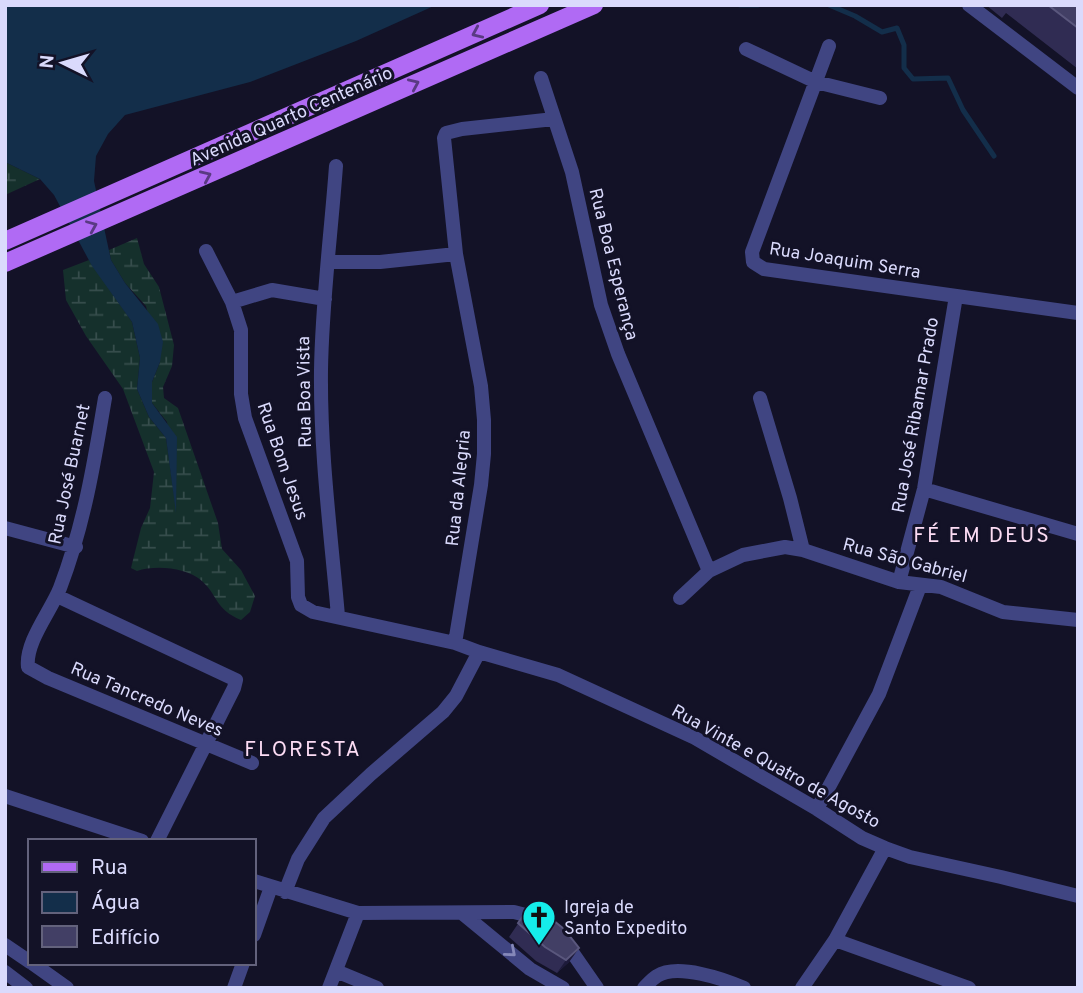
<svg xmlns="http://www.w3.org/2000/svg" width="1083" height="993" viewBox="0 0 1083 993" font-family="Overpass,sans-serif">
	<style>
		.wetland { fill: url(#wetland-marsh) }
		.water { fill: #132e4a }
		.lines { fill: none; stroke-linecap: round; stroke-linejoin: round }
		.stream { stroke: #132e4a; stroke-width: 5 }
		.street { stroke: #404582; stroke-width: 14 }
		.primary { stroke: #b06af4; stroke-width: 18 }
		.wall { fill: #302c53 }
		.shaded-wall { fill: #1d1a3a }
		.building { fill: #423f65; stroke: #5a577d; stroke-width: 2 }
		.oneway { stroke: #5a3a83 }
		.oneway2 { stroke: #8588b9 }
		.labels { text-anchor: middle; stroke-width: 6; stroke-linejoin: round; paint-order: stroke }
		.street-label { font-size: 18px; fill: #dadafc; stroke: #131227 }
		.poi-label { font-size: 18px; fill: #dadafc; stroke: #131227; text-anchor: start }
		.quarter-label { font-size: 21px; letter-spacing: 2px; fill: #fcdcf4; stroke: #131227 }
	</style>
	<defs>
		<pattern id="wetland-marsh" width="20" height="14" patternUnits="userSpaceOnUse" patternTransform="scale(1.75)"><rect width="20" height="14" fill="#15302c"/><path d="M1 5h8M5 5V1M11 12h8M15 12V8" fill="none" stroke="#364d4c"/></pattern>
	</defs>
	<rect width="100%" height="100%" fill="#131227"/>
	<path class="wetland" d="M5,162l35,17 -35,16z
		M137,238l7,26 15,23 15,58 -2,21 -9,21 1,11 14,10 40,115 4,26 19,21 14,26 -5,16 -9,8c-26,-11 -22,-23 -39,-39 -16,-14 -47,-16 -65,-10l-6,-3 10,-40 9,-20 4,-36 -31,-83 -37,-53 -20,-36 -3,-30 26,-10 43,62 8,36 -3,31 12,28 17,21 10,70 -9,-86 -15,-19v-21l8,-20 -14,-56 -21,-23 -14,-23 -2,-10z"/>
	<path class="water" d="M5,5h431l-80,36 -106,41 -125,33 -17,19 -12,22 -2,25 17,79 14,23 33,41 5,18 -3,20 -8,20v21l25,34 -1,76 -10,-75 -17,-21 -12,-28 3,-31 -8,-36 -40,-56 -38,-71 -14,-16 -35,-17z"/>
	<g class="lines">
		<path class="stream" d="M740,5h18
			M829,5l26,11 27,16 15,-4 7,17v23l9,11 35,-1 15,32 31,46"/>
		<path class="street" d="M969,5l109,83
			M829,46l-77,206 1,10 11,7 314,44
			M746,49l70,33 64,16
			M541,78l31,94 29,133 17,49 91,217
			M336,166c-5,68 -14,136 -15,204 -1,82 10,165 17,246
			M206,251l26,51 9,28v64l4,24 52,143 1,36 3,8 12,7 142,31 24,9 79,23 137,63 122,71 45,29 23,10 25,9 91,20 77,19
			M328,262h52l76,-8
			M232,302l40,-12 53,9
			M105,398c-11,66 -21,127 -45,190 -9,23 -35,54 -32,79l20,11 204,85
			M760,398l30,100 13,52
			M924,489l154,45
			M5,528l71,19
			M899,582l25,-93 32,-193
			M57,596l179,84 -2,8 -77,153
			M680,598l29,-27 34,-16 42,-8 18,3 96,32 42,5 62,25 75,8
			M455,643l26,-158 3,-31v-34l-3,-34 -25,-132 -12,-116 2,-5 16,-4 92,-10
			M5,796l137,45
			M817,809l62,-115 41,-108
			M254,881l104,32 156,-1 27,7
			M285,892l13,-33 26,-41 47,-44 72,-62 13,-16 23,-44
			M462,913l68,56 33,19
			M254,935l17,-48
			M563,939l34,49
			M835,940l134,48
			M5,945l25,17
			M32,963l35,25
			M336,971l41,17
			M5,972l21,16
			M234,988l9,-25
			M329,988l29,-75
			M644,988c4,-4 8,-9 13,-12 20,-13 67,3 87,12
			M802,988l33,-48 50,-92"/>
		<path class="primary" d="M5,241l535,-236
			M5,263l589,-258"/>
	</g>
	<path class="wall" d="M986,5h92v64l-72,-56 -4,5z
		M528,909l51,39 -10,14 -12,11 -21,-12 -27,-24z"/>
	<path class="shaded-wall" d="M579,948l-10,14 -12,11 9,-13z"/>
	<path class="building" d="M1048,5h30v23z
		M528,909l16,4 20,16 15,19 -13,12 -21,-13 -27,-24z"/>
	<defs><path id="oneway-chevron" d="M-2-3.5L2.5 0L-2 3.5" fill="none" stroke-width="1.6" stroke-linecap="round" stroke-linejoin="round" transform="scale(1.75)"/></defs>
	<g class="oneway">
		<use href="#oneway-chevron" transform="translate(477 33) rotate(156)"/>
		<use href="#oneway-chevron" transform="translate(414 84) rotate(-24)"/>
		<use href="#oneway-chevron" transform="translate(206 176) rotate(-24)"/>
		<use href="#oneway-chevron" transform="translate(92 226) rotate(-23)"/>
	</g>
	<use class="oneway2" href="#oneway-chevron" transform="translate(511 952) rotate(41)"/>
	<defs>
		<symbol id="church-pin" viewBox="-11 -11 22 30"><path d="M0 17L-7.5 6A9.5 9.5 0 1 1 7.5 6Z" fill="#15edea" stroke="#131227"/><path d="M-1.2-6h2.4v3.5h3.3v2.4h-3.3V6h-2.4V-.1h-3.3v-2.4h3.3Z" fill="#111"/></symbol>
	</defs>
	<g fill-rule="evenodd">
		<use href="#church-pin" x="520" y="898" width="38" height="52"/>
	</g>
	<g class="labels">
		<g class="street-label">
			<text transform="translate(291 116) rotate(-24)" y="6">Avenida Quarto Centenário</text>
			<text transform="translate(845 260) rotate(9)" y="6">Rua Joaquim Serra</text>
			<text transform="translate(614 264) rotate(76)" y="6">Rua Boa Esperança</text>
			<text transform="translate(304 392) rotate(-91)" y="6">Rua Boa Vista</text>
			<text transform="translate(915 415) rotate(-80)" y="6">Rua José Ribamar Prado</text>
			<text transform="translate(283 461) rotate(71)" y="6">Rua Bom Jesus</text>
			<text transform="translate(69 474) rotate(-78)" y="6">Rua José Buarnet</text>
			<text transform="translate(458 488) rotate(-84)" y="6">Rua da Alegria</text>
			<text transform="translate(905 560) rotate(15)" y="6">Rua São Gabriel</text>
			<text transform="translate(147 699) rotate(23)" y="6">Rua Tancredo Neves</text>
			<text transform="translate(776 766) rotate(29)" y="6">Rua Vinte e Quatro de Agosto</text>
		</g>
		<g class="poi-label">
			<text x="564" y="913">Igreja de<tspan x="564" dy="21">Santo Expedito</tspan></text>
		</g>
		<g class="quarter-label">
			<text x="982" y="542">FÉ EM DEUS</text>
			<text x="303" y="756">FLORESTA</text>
		</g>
	</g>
	<rect width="1083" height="993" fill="none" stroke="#dadafc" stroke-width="14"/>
	<rect x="28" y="839" width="228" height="126" fill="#131227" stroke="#63627c" stroke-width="2"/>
	<rect x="42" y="862" width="35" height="10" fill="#b06af4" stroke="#63627c" stroke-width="2"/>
	<text x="91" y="874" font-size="21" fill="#dadafc">Rua</text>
	<rect x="42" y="892" width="35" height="21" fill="#132e4a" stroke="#63627c" stroke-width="2"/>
	<text x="91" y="909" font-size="21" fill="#dadafc">Água</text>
	<rect x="42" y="926" width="35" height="21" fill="#423f65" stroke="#63627c" stroke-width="2"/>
	<text x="91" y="944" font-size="21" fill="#dadafc">Edifício</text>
	<g transform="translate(63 63) rotate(275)" stroke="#131227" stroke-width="5" paint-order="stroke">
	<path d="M0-5L12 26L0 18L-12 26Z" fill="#dadafc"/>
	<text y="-10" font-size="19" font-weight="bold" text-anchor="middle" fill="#dadafc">N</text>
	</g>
</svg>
